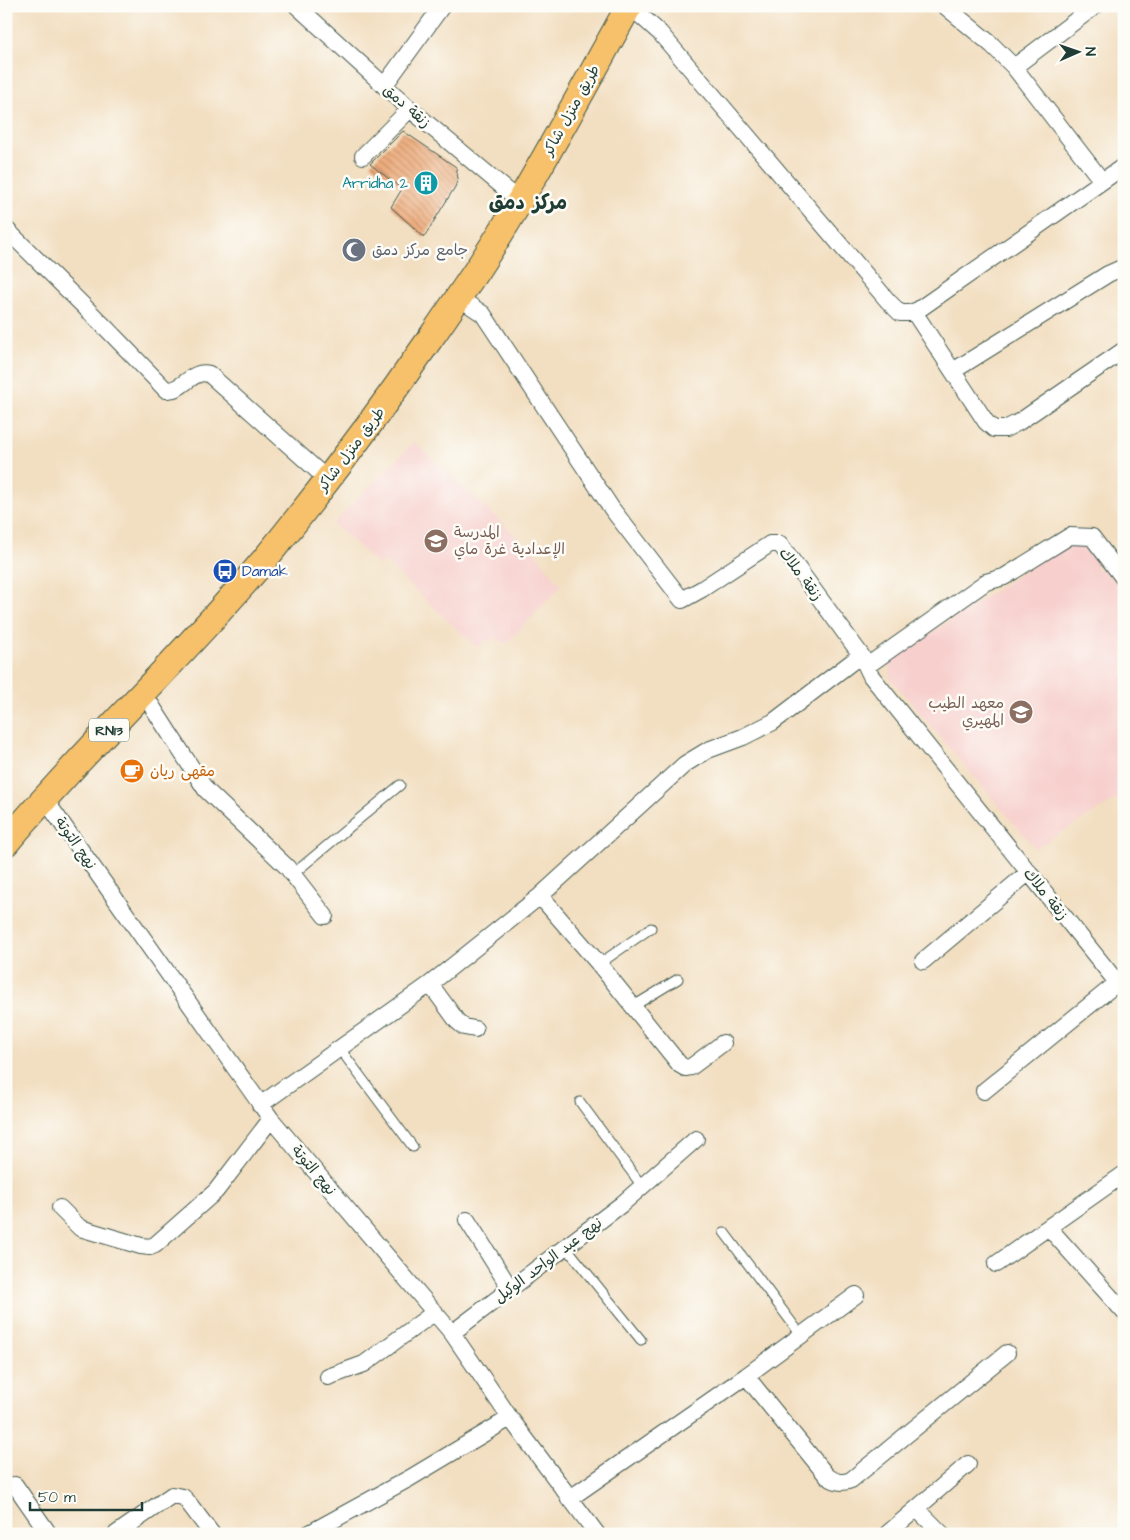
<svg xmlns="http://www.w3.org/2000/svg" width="1130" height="1540" viewBox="0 0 1130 1540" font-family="'Architects Daughter','Playpen Sans Arabic',sans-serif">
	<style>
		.built { fill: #f7d0cd }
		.building { fill: url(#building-back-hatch) }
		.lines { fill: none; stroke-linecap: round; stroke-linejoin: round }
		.lane-casing { stroke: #3f5549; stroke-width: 11 }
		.street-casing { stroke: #3f5549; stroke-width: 18 }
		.primary-casing { stroke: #3f5549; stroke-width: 28 }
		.lane { stroke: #fff; stroke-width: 9 }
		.street { stroke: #fff; stroke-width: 16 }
		.primary { stroke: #f6c16b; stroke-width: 26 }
		.labels { text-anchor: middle; stroke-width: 5; stroke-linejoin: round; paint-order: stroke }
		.shield { fill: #fdfcf7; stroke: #62766e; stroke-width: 1 }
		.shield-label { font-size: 14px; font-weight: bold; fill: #1f3d34 }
		.street-label { font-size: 15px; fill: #1f3d34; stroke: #fdfcf7 }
		.culture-label { font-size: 15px; fill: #0d838f; stroke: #fdfcf7; text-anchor: end }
		.worship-label { font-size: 15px; fill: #5b616d; stroke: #fdfcf7; text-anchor: start }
		.education-label { font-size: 15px; fill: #785e54; stroke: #fdfcf7; text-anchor: start }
		.transit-label { font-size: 15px; fill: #164399; stroke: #fdfcf7; text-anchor: start }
		.food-label { font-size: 15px; fill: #c56008; stroke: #fdfcf7; text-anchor: start }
		.district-label { font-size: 20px; font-weight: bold; fill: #1f3d34; stroke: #fdfcf7 }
	</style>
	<defs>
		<pattern id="building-back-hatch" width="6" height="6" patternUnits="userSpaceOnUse" patternTransform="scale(1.25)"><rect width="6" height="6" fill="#eead7e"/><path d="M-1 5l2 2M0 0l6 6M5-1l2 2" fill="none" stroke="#c08e68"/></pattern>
	</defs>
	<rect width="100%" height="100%" fill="#fdfcf7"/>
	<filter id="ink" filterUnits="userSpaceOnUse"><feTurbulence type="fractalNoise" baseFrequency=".02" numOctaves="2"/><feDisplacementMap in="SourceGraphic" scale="10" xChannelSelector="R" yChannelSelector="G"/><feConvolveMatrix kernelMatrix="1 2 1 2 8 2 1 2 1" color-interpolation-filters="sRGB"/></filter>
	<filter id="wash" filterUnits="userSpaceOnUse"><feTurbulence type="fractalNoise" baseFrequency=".0096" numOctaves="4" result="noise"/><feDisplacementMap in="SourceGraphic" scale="20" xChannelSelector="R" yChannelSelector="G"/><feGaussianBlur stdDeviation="1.12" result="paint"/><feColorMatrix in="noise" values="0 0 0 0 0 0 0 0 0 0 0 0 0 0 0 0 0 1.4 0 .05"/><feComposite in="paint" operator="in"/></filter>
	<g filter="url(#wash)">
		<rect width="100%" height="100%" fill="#f2dec0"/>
		<path class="built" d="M414,442l125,115 22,29 -55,58 -12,-7 -4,6 -5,-3 -8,8 -93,-87 -5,4 -46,-41z
			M1068,542l17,2 13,16 -2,9h8l20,25v201l-89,53 -145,-170v-17z"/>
		<g id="blocks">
			<path class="building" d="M403,131l53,36 2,12 -3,8 -31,50 -33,-30 11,-18 -32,-25z"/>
		</g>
	</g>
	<g filter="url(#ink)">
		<use href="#blocks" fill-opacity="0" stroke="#3f5549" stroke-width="1"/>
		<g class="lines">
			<defs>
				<path id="lane" d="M293,874l107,-89
					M599,964l52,-36
					M632,1007l46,-28
					M340,1049l73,98
					M580,1102l62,84
					M724,1232l77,103
					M566,1247l75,93"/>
				<path id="street" d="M297,6l113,103 110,92
					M630,6l30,27 228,268 12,12h10l8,-3 206,-144
					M945,6l47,39 22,22 88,114
					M1014,67l81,-61
					M384,86l58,-80
					M363,156l47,-47
					M6,229l100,99 60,62c17,2 25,-21 43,-16l119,106
					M459,298l24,16 129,195 70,91 20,-11 68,-45h10l81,111 10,21 253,315
					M914,312l72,110 8,7h11l14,-7 105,-72
					M953,371l155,-97 16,-7
					M867,666l119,-84 18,-5 66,-41 22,1 32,42
					M144,694l62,96 81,77 38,49
					M44,798l227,321 181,214 58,85 87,116
					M540,896l59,68 81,101 5,3 6,-1 32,-24
					M923,961l106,-89
					M430,984l27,37 7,6 11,2
					M984,1091l133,-108
					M260,1105l170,-121 110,-88 145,-132 23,-14 35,-13 30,-15 88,-67
					M60,1208l20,20 61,18 9,1 5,-2 61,-54 55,-72
					M467,1220l43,68
					M1049,1228l75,84
					M996,1264l128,-90
					M452,1333l170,-129 74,-65
					M746,1376l81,100c8,6 15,8 24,4l156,-127
					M328,1377l36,-13 71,-52
					M15,1485l34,49
					M569,1499l177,-123 110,-81
					M917,1509l25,25
					M116,1534l56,-39 11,2 4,4 25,33
					M308,1534l102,-56 100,-60
					M887,1534l81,-70"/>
				<path id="primary" d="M6,843c82,-98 177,-186 259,-284 59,-72 114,-146 167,-223 31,-45 62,-90 89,-137 37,-63 72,-128 108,-193"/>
			</defs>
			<use href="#lane" class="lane-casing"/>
			<use href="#street" class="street-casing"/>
			<use href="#primary" class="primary-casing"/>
			<use href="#lane" class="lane"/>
			<use href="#street" class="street"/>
			<use href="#primary" class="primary"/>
		</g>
	</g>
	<defs>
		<symbol id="building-disc" viewBox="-11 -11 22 22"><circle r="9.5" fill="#0f9aa8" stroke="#fdfcf7"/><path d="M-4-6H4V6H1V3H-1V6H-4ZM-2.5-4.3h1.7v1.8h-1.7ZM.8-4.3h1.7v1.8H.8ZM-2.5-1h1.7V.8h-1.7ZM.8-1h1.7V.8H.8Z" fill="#fff"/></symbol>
		<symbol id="mosque-disc" viewBox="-11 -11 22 22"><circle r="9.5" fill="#6b7280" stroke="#fdfcf7"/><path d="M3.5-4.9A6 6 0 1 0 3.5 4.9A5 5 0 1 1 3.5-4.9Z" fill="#fff"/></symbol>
		<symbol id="school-disc" viewBox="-11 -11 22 22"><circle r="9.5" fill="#8d6e63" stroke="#fdfcf7"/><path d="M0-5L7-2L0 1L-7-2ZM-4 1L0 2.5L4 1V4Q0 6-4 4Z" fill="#fff"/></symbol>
		<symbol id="bus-disc" viewBox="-11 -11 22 22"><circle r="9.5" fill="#1a4fb4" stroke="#fdfcf7"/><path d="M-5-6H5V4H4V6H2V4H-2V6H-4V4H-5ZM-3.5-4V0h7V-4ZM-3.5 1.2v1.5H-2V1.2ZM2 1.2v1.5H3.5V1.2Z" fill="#fff"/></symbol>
		<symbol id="cafe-disc" viewBox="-11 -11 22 22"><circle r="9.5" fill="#e8710a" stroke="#fdfcf7"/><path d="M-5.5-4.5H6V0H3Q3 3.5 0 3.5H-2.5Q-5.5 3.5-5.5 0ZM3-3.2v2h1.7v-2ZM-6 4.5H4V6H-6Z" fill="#fff"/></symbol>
	</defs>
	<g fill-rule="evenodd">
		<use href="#building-disc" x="412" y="169" width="28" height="28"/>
		<use href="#mosque-disc" x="340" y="236" width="28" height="28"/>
		<use href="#school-disc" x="422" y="527" width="28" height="28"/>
		<use href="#bus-disc" x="211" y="557" width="28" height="28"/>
		<use href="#school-disc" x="1007" y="698" width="28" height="28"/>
		<use href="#cafe-disc" x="118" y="757" width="28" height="28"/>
	</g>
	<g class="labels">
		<rect class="shield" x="89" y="718.5" width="40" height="23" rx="4"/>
		<g class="shield-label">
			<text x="109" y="735">RN13</text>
		</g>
		<g class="street-label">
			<text transform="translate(407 106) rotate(41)" y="5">زنقة دمق</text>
			<text transform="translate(571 110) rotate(-61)" y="5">طريق منزل شاكر</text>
			<text transform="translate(351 449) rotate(-53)" y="5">طريق منزل شاكر</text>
			<text transform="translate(801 574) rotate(53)" y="5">زنقة ملاك</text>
			<text transform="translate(76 843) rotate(55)" y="5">نهج التوتة</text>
			<text transform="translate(1046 894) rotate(51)" y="5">زنقة ملاك</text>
			<text transform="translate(314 1170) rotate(50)" y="5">نهج التوتة</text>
			<text transform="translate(548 1260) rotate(-37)" y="5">نهج عبد الواحد الوكيل</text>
		</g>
		<g class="culture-label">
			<text x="408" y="188">Arridha 2</text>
		</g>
		<g class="worship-label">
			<text x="372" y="255">جامع مركز دمق</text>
		</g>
		<g class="education-label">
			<text x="454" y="537">المدرسة<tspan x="454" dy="17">الإعدادية غرة ماي</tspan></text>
			<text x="1004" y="708" text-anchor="end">معهد الطيب<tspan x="1004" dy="17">المهيري</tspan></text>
		</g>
		<g class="transit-label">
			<text x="242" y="576">Damak</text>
		</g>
		<g class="food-label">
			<text x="150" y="776">مقهى ريان</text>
		</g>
		<g class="district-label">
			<text x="528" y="209">مركز دمق</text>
		</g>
	</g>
	<rect width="1130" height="1540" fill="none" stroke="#fdfcf7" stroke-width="25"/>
	<g transform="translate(1078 52) rotate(88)" stroke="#fdfcf7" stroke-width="4" paint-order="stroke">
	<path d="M0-4L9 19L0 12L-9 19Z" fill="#1f3d34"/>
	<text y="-8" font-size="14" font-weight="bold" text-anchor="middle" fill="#1f3d34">N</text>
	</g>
	<path d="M30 1502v8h112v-8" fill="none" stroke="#1f3d34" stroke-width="2.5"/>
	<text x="38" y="1502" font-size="15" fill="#1f3d34" stroke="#fdfcf7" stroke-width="4" paint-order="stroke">50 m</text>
</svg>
